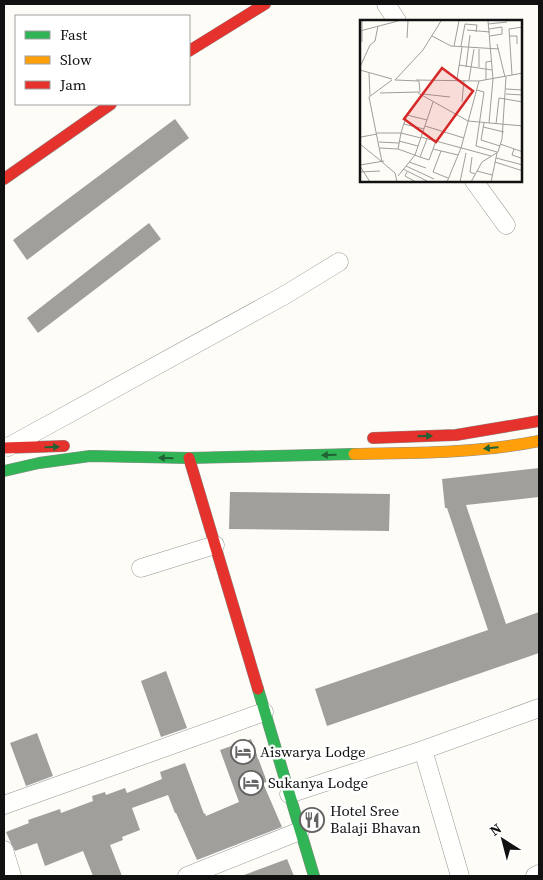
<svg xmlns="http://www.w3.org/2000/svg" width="543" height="880" viewBox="0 0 543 880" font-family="'Source Serif 4',serif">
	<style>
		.building { fill: #a19f9c }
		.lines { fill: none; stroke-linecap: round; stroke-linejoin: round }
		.street-casing { stroke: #979795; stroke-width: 19 }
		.fast-casing { stroke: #8e8d8b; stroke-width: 12 }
		.slow-casing { stroke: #8e8d8b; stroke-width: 12 }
		.jam-casing { stroke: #8e8d8b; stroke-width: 12 }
		.street { stroke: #fffffe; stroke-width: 18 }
		.fast { stroke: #30b455; stroke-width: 11 }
		.slow { stroke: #ff9f0a; stroke-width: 11 }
		.jam { stroke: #e5322d; stroke-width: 11 }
		.oneway { fill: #206233 }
		.labels { text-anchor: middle; stroke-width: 5; stroke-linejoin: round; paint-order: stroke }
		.poi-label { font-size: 15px; fill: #111; stroke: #fff; text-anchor: start }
		.inset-road { fill: none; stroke: #9f9e9b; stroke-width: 1 }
		.view { fill: #d62828; fill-opacity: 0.15; stroke: #d62828; stroke-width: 2.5 }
		.inset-edge { fill: none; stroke: #111; stroke-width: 2.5 }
	</style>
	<rect width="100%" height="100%" fill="#fdfcf7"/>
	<path class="building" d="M175,119l14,19 -162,122 -14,-20z
		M149,223l12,16 -123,94 -11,-15z
		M539,468v29l-73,8 40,119 33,-12v41l-212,73 -12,-37 173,-59 -41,-122h-2l-3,-29z
		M230,492l160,2 -1,37 -160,-2z
		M166,671l21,57 -26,9 -20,-56z
		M37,733l16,43 -27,10 -16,-43z
		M251,739l16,43 -4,1 19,44 -85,33 -21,-47h-1l-7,-18 -36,13 8,22 -18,7 1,3 -13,5 12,31h-29l-10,-25 -38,15 -8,-23 -22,8 -5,-10 -4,-9 23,-9 -1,-3 32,-11 1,4 32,-12 -1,-5 13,-4 1,3 19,-7 2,5 35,-14 -2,-7 25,-9 19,51 1,-1 1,3 33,-14 -19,-52z
		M287,859l7,17h-50v-1z"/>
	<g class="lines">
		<defs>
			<path id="street" d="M386,4l11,17
				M474,181l32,44
				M8,447l277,-152 54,-33
				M141,568l74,-23
				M423,750l37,126
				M289,794l134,-44 116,-42
				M4,805l260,-93
				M4,850l8,26
				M187,876l113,-45
				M535,876l4,-2"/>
			<path id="fast" d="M4,471l35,-8 51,-7 99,2 165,-4
				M258,689l56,187"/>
			<path id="slow" d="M354,454c62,-1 124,-1 185,-13"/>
			<path id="jam" d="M189,51l76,-47
				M4,179l107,-75
				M373,438l83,-3 83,-14
				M4,448l60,-2
				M189,458l69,231"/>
		</defs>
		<use href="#street" class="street-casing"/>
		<use href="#fast" class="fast-casing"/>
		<use href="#slow" class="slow-casing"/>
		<use href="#jam" class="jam-casing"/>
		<use href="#street" class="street"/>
		<use href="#fast" class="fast"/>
		<use href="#slow" class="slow"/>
		<use href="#jam" class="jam"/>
	</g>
	<defs><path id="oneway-solid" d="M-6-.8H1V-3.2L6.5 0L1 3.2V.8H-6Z" transform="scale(1.25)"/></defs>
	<g class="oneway">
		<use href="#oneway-solid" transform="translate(425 436) rotate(-2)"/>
		<use href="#oneway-solid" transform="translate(52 447) rotate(-2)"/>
		<use href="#oneway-solid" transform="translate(491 448) rotate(175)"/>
		<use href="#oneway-solid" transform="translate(329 455) rotate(179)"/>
		<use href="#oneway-solid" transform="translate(166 458) rotate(-178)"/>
	</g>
	<defs>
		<symbol id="hotel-ring" viewBox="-11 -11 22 22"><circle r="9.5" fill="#fff" stroke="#646362" stroke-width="1.5"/><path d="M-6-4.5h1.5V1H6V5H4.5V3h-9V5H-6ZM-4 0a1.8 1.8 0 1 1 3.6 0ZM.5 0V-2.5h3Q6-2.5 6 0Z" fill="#646362"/></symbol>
		<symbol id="restaurant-ring" viewBox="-11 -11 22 22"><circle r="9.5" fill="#fff" stroke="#646362" stroke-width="1.5"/><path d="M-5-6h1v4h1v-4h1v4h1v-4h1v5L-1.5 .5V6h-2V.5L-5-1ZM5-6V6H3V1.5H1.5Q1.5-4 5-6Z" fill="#646362"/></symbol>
	</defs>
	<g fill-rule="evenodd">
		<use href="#hotel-ring" x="229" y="738" width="28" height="28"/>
		<use href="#hotel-ring" x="237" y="769" width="28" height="28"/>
		<use href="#restaurant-ring" x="298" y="806" width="28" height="28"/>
	</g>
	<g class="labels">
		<g class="poi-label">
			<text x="260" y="757">Aiswarya Lodge</text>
			<text x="268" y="788">Sukanya Lodge</text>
			<text x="330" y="816">Hotel Sree<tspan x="330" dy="17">Balaji Bhavan</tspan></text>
		</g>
	</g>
	<g transform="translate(360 20)">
		<rect width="162" height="162" fill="#fdfcf7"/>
		<path class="inset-road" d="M128,1l5,58M128,4l19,-2M129,9l13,-2v7l-12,2M107,10l23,2M0,11l38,-10M72,16l19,10 48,3M149,16h8v8M47,18l1,-17M2,22v-21M137,24l8,33M94,26l5,-25M101,26l4,-22 12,1 -1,7M99,45l33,5M0,47l10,-22 5,-4 3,-15M106,47l4,-32M119,47v-18M0,50l32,9M9,53l1,23M152,55l-3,-46 14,-2M97,59l5,-32M32,60l-23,17 13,65 13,11 2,9M35,60l28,-30 18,-29M56,60l63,1 44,-8M109,60l5,-31M126,60v-18l6,-1M146,69l17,1M117,70l7,2 -8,54 21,6M20,73l40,-1 -1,-11 -24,-1M58,73l50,28 55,5M63,74l27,3M146,74l17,1M102,82l2,-22M124,103l-3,17 19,6M129,103l4,-44M136,104l3,-26 24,4M65,106l39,12M123,107l21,5M64,109l-20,-5 3,-9 20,5M17,113h24l3,-10M1,117l16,-3M61,117l70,19M39,121l19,5M19,122l20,1M0,124l21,17M140,124l23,8M20,128l18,1 22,8 7,-18M38,129l3,-16 20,5M73,129l25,6M154,129l-2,6 9,3 2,-3M81,131l-8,21 15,6M60,137l9,3 7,-19M112,137l-2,15 5,2M136,138l27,7M49,142l17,6M135,142l28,9M0,145l24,-4M0,146l10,16M46,146l28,13M43,149l24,12M117,151l15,4M0,152l20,-1M47,152l-2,4 11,6M38,156l17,-21 18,-53M87,162l14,-34 18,-67M100,162l6,-29M111,162l11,-20 16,-10 4,-13 4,-62M131,162l6,-29"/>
		<path class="view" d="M82,48l31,23 -37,51 -32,-23z"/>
		<rect width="162" height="162" class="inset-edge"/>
	</g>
	<rect width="543" height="880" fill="none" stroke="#111111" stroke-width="10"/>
	<rect x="15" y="15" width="175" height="90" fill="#ffffff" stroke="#a0a0a0"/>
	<rect x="25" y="31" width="25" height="8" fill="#30b455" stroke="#a0a0a0"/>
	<text x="60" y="40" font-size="15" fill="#111111">Fast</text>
	<rect x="25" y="56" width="25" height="8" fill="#ff9f0a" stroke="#a0a0a0"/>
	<text x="60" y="65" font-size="15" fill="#111111">Slow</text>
	<rect x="25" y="81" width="25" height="8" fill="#e5322d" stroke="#a0a0a0"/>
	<text x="60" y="90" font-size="15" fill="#111111">Jam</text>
	<g transform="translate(503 840) rotate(324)" stroke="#ffffff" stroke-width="4" paint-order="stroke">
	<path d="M0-4L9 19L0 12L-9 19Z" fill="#111111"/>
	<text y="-8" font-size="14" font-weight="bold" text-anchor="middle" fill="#111111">N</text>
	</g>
</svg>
